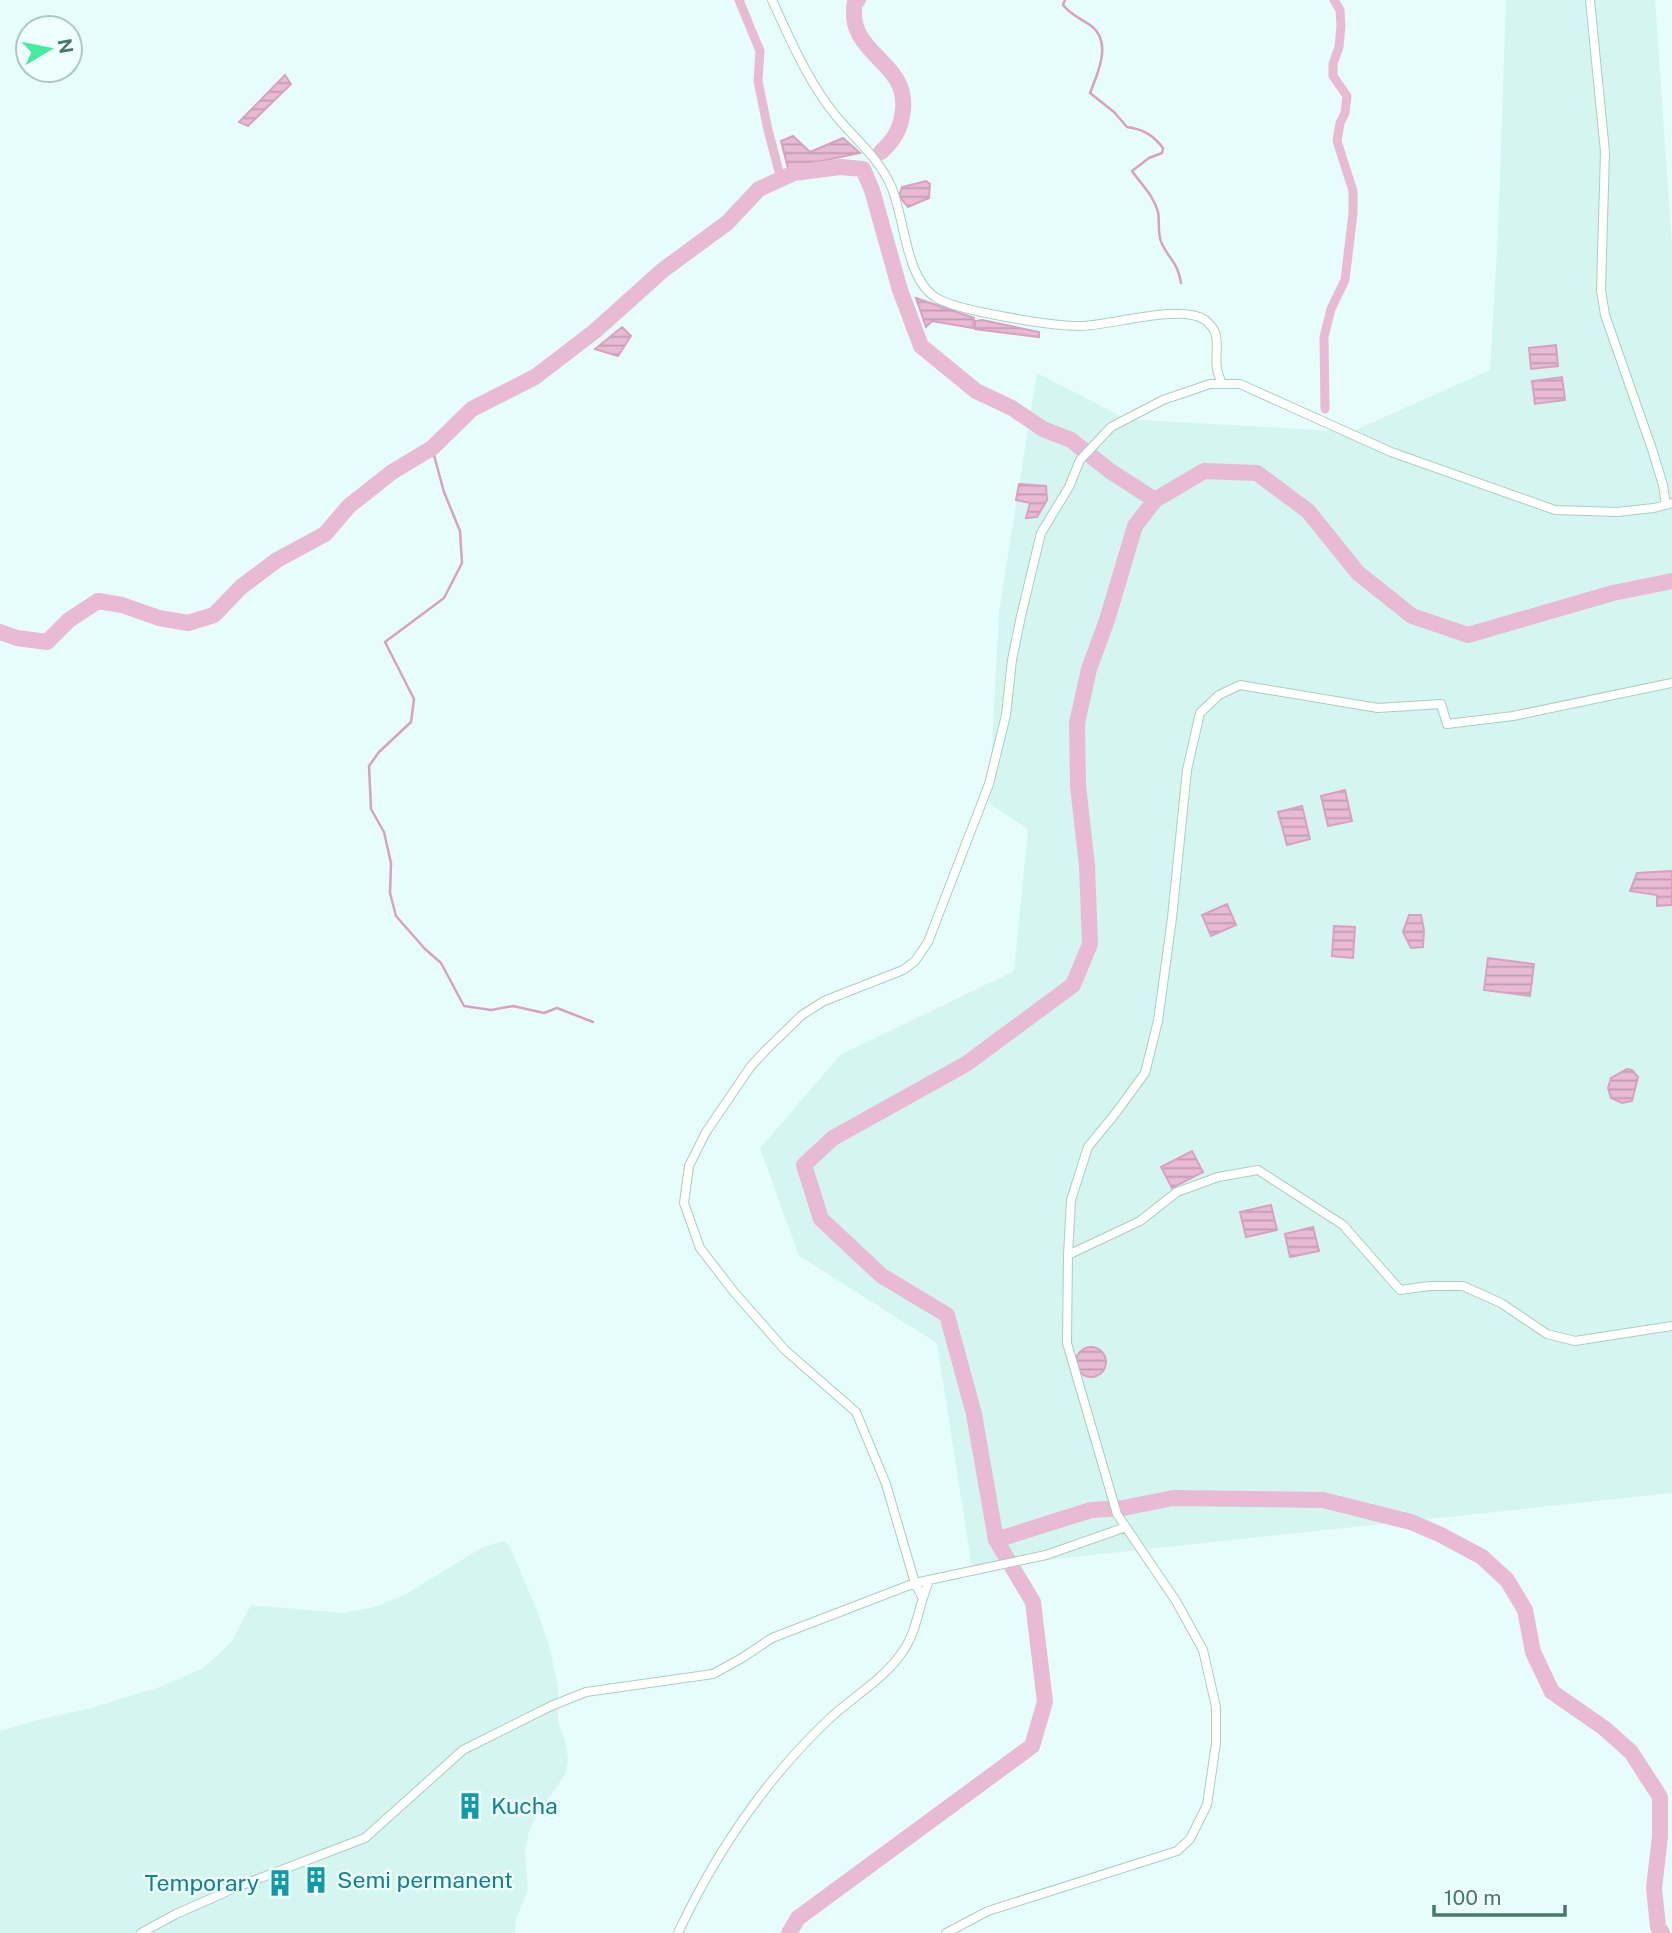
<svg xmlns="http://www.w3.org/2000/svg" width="1672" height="1933" viewBox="0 0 1672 1933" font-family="'Public Sans',sans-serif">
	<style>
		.residential { fill: #d5f5f0 }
		.water { fill: url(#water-rules); stroke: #daa0c0; stroke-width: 2 }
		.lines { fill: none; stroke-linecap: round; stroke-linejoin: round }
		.stream { stroke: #daa0c0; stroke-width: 2.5 }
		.canal { stroke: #e8bad4; stroke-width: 9 }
		.river { stroke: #e8bad4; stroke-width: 16 }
		.street-casing { stroke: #a9cec4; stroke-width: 10 }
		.street { stroke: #fff; stroke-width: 8 }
		.labels { text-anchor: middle; stroke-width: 5; stroke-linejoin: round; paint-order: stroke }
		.culture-label { font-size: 23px; fill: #0d838f; stroke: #eefffd; text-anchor: start }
	</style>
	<defs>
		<pattern id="water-rules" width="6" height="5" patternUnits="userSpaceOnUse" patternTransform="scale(1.75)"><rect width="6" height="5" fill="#e8bad4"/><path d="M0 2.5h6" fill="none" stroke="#be9cb0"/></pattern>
	</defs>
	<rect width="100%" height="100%" fill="#e7fdfb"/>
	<path class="residential" d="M1506,0h149l17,245v1248l-700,75 -35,-225 -138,-87 -39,-108 80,-93 174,-84 14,-142 -39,-25 10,-192 38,-239 89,46 225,13 139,-62 8,-137z
		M503,1541l6,4 29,68 12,36 8,40v33l7,18 3,18 -2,15 -28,40 -9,18 -4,20 3,39 -12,29 -1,14h-515v-202l34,-10 57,-13 72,-22 40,-18 28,-25 20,-38 92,8 32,-6 31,-13 77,-47z"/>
	<path class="water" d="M285,75l6,9 -43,42 -9,-4z
		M793,136l17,16 33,-14 17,15 -72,15 -7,-27z
		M926,181l4,3 -1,14 -21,9 -9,-11 3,-9z
		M916,298l58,20 -1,10 -41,-7 -6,6z
		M982,320l57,12v5l-64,-8v-8z
		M622,327l9,9 -13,20 -23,-7z
		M1556,345l2,21 -27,3 -2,-21z
		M1562,377l3,23 -30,4 -3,-23z
		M1019,484l27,2 1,14 -10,17 -11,1 4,-15 -14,-3z
		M1345,790l7,31 -24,5 -7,-30z
		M1302,806l8,33 -23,6 -9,-33z
		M1672,871v34l-15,1v-11l-27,-4 7,-18z
		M1227,904l9,21 -25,11 -9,-21z
		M1409,915h12l3,15 -1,17 -12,1 -8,-16z
		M1334,926l21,1 -2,31 -21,-2z
		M1488,958l46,6 -4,32 -46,-6z
		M1627,1069l5,1 6,7 -6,24 -10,2 -11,-5 -3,-10 3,-10z
		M1192,1151l11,21 -31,16 -11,-21z
		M1271,1205l6,25 -31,7 -6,-25z
		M1313,1227l6,24 -29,6 -5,-23z
		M1076 1362a15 15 0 1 1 30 0a15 15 0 1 1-30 0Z"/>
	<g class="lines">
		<path class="stream" d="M1065,0l-2,5c8,10 17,13 27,20 23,16 8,48 0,68l24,19 13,15c16,2 26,8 36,21l-1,5 -13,5 -17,13c9,13 22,25 26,41 2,10 -1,23 4,32 9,18 15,17 19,39
			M432,448l12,44 16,39 2,32 -18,35 -59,44 29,57 -3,23 -32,30 -10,14 2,43 13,23 7,31 -1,30 6,23 29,33 16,14 23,43 27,4 22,-4 31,7 13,-5 36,14"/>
		<path class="canal" d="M739,0l21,51 -2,30 10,49 13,49
			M1325,409l-1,-72 7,-28 14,-29 8,-67v-22l-16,-50 3,-18 5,-10 2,-17 -14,-20v-12l6,-17 2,-21 -1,-16 -6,-10"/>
		<path class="river" d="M858,0l-3,2c-10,53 53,57 48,108 -2,19 -9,30 -22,42
			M0,632l17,6 30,4 22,-22 29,-19 24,4 37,13 29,5 26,-8 27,-28 36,-27 48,-26 24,-28 43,-34 40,-24 40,-39 63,-32 60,-46 68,-61 64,-47 32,-34 35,-16 46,-6 23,2 9,21 28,100 21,56 55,45 36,17 31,21 28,11 39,31 45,29
			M996,1540l95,-30 32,-2 50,-10 150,2 88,22 30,13 41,22 25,23 18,30 8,42 19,40 52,36 27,24 29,45v40l-6,51 4,39 4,6
			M789,1933l9,-15 234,-172 13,-44 -12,-100 -37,-62 -22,-126 -27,-99 -65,-39 -61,-57 -17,-54 29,-27 133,-74 107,-79 17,-41 -3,-78 -9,-80 -1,-63 12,-54 18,-49 28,-94 20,-26 49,-29 53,2 51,38 50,62 54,43 56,19 145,-42 59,-12"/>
		<defs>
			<path id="street" d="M772,0c18,39 36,82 64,116 19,23 42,41 55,70 14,32 14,91 44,111 20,14 118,29 145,29 30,0 101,-23 125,-6 2,1 9,9 10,12 4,10 0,26 2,37 1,5 3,10 5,15
				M1590,0l15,152 -4,138 4,25 48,137 10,33 3,20
				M1068,1255l72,-34 37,-29 41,-15 40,-7 85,55 57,65 29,-4h34l38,17 46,31 28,7 97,-15
				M922,1597l-7,-14 -29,-99 -30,-72 -71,-62 -51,-58 -34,-44 -16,-45 5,-37 17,-34 45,-66 16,-17 35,-34 22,-14 79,-31 12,-9 13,-19 61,-158 17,-69 6,-55 9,-44 20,-83 28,-46 11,-27 31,-33 52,-27 47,-16h30l151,68 164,58 62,2 37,-4 18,-5
				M141,1933l35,-19 61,-27 128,-49 98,-88 88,-44 35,-14 127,-18 29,-16 30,-20 143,-55 131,-28 80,-28
				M678,1933c37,-79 86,-152 150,-213 24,-23 57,-41 75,-69 14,-19 16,-48 26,-70
				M946,1933l42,-22 189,-60 13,-12 17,-34 9,-62v-36l-13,-57 -27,-49 -59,-87 -50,-171 1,-88 3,-55 17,-53 27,-33 30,-41 13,-52 14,-103 15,-148 13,-57 19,-18 21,-10 138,23 63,-4 6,20 66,-8 159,-33"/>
		</defs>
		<use href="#street" class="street-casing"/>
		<use href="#street" class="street"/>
	</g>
	<defs>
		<symbol id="building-bare" viewBox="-9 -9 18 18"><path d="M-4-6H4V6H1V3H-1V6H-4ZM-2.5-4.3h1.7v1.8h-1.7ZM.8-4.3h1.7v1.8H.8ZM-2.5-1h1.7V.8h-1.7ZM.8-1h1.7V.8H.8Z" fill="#0f9aa8" stroke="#eefffd" stroke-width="2.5" paint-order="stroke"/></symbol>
	</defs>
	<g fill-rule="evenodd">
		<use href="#building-bare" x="451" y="1787" width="38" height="38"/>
		<use href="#building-bare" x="297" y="1861" width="38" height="38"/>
		<use href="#building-bare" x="261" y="1864" width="38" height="38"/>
	</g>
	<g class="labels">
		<g class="culture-label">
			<text x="491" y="1814">Kucha</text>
			<text x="337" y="1888">Semi permanent</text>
			<text x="259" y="1891" text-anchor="end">Temporary</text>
		</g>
	</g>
	<g transform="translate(49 49) rotate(80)"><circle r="33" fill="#eefffd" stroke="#acc9c1" stroke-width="2"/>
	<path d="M0-5L12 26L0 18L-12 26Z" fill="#47eb9c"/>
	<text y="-10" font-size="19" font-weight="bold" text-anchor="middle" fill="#4a7868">N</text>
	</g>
	<path d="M1434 1905v10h131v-10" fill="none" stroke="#4a7868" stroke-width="3.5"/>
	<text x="1444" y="1905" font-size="21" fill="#4a7868" stroke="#eefffd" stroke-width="5" paint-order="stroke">100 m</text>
</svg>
